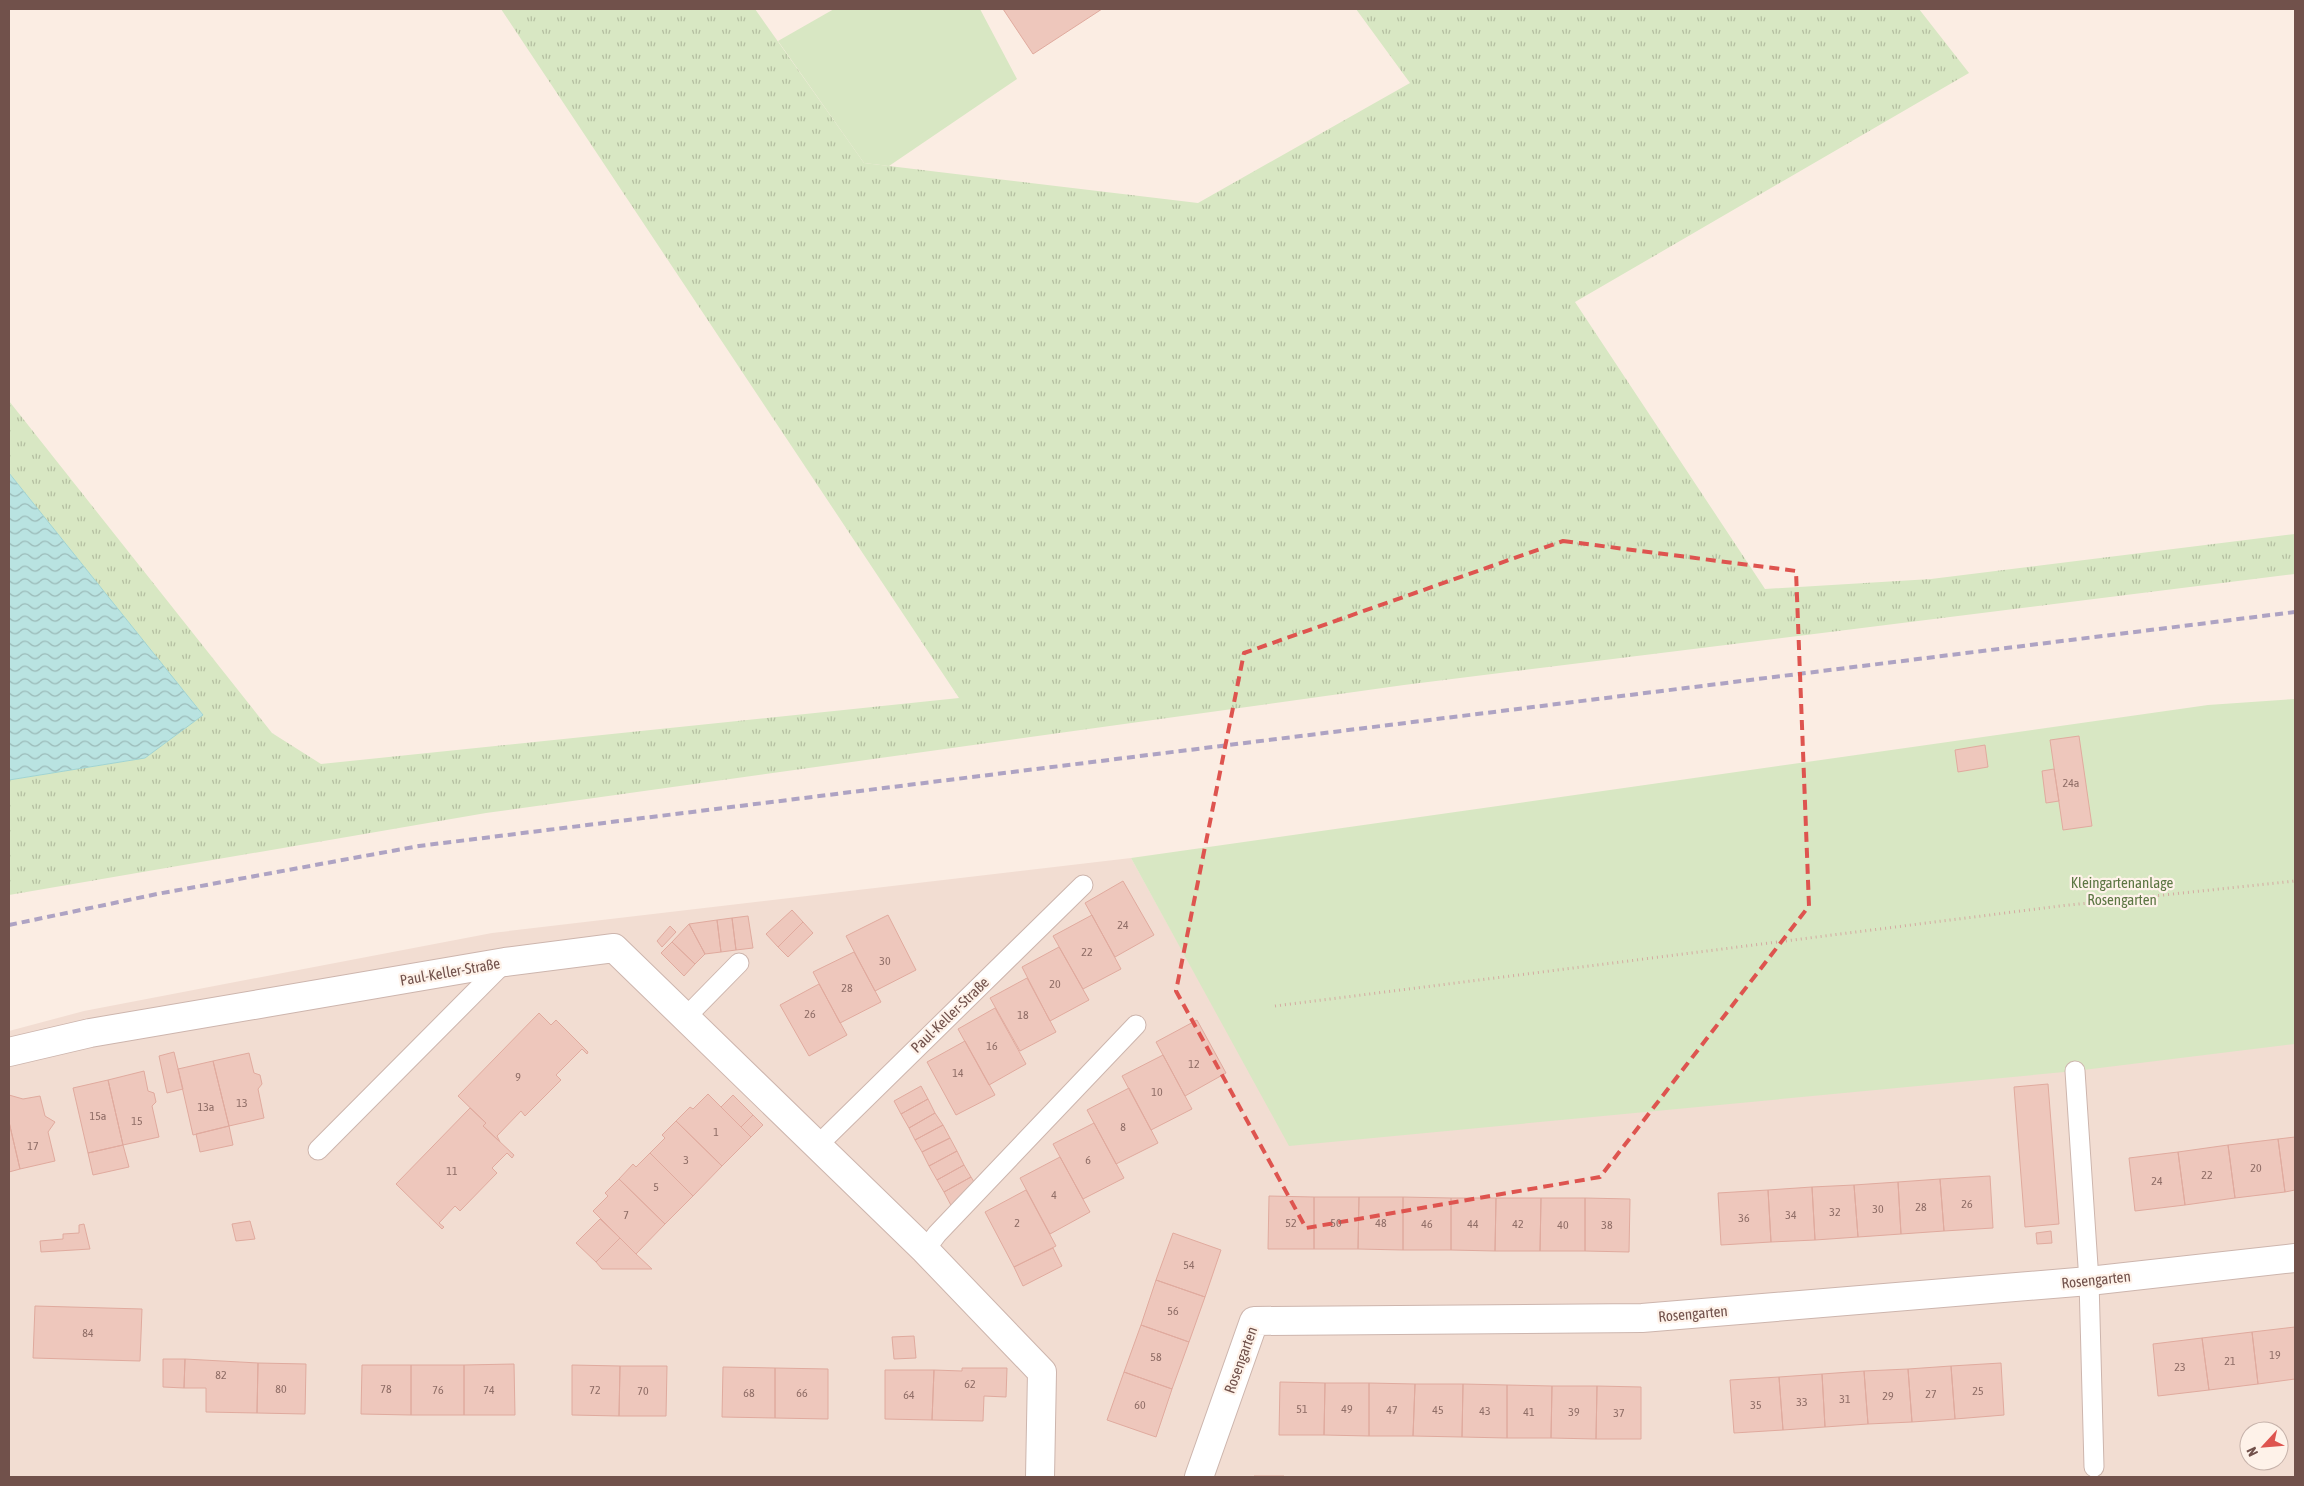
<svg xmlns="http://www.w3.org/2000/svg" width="2304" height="1486" viewBox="0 0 2304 1486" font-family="'Asap Condensed',sans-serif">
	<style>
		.residential { fill: #f2ddd2; fill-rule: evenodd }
		.grass { fill: url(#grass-tufts) }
		.garden { fill: #d8e7c3 }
		.water { fill: url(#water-waves); stroke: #a0d4d2 }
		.building { fill: #eec7bc; stroke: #e0aa9e }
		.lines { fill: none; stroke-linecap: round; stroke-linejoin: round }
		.lane-casing { stroke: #cdb5ad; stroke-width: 21 }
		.street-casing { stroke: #cdb5ad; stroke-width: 30 }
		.path { stroke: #d3aaa0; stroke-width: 3; stroke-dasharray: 1 4; stroke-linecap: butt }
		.lane { stroke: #fff; stroke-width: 19 }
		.street { stroke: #fff; stroke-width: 28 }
		.rail { stroke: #aea3c3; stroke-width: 4; stroke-dasharray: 8 5; stroke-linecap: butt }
		.marked { fill: none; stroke: #de544f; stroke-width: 4; stroke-dasharray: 10 6; stroke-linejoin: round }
		.labels { text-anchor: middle; stroke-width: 4.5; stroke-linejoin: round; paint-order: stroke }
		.number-label { font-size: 12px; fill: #906e67 }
		.park-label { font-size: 15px; fill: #5c7643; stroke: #fef2e9 }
		.street-label { font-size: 15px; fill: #71514b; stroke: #fef2e9 }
	</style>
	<defs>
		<pattern id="grass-tufts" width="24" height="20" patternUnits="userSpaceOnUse" patternTransform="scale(1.25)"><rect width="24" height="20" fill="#d8e7c3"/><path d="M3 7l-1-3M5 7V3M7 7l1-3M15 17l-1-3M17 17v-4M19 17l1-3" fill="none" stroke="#b4bea0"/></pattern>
		<pattern id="water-waves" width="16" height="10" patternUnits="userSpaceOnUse" patternTransform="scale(1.25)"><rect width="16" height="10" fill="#b9e3e1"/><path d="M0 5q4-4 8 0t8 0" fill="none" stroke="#9bbab8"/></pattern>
	</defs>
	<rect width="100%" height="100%" fill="#fbede3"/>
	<path class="residential" d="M1131,858l159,287 1005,-109v441h-2286v-446l75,-20 408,-78zM2249,1431h30v30h-30z"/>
	<path class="grass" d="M501,9h254l109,154 334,40 212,-120 -54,-74h563l50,64 -394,229 190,287 166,-10 364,-45v40l-891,111 -918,128 -477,82v-115l136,-22 58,-43 -194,-242v-72l263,332 49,31 638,-66z"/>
	<path class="garden" d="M834,9h146l37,70 -128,87 -25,-3 -86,-122z
		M2295,699v345l-220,27 -786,75 -158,-288 1077,-153z"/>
	<path class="water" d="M9,473l194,242 -58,43 -136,22z"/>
	<path class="building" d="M1003,9h99l-69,45z
		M2079,736l13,90 -29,4 -13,-90z
		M1985,745l3,22 -30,5 -3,-22z
		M2054,769l5,32 -13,2 -4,-32z
		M1123,881l31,54 -39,22 -30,-54z
		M792,910l11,12 -25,25 -12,-13z
		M888,915l28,55 -41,21 -29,-55z
		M1092,915l29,54 -38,20 -30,-53z
		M748,916l5,32 -17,2 -4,-32z
		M732,918l4,32 -15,2 -4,-32z
		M717,920l4,32 -16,2 -16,-30z
		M803,922l10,11 -25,24 -10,-10z
		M689,924l16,30 -10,10 -23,-22z
		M670,926l6,6 -14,15 -5,-6z
		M672,942l23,22 -11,12 -23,-23z
		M1059,947l30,53 -39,21 -28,-54z
		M854,952l27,50 -41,21 -27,-51z
		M1027,978l29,54 -36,19 -30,-53z
		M819,984l28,51 -38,21 -29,-51z
		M995,1008l31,56 -37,21 -31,-56z
		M539,1013l12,12 5,-5 32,32 -1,2 -5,-5 -26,26 5,5 -36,36 -4,-5 -24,25 3,6 -17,-16 3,-3 -28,-27z
		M1197,1020l29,53 -41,23 -29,-54z
		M965,1041l30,54 -39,20 -29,-53z
		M174,1052l9,37 -16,4 -8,-37z
		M249,1053l5,20 6,2 2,9 -4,5 6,29 -35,8 -16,-65z
		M1163,1055l29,54 -41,21 -29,-54z
		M213,1061l16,65 -36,9 -15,-66z
		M144,1071l4,20 6,2 2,9 -4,4 7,31 -36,8 -15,-65z
		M108,1080l15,65 -35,8 -15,-65z
		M2048,1084l11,140 -34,3 -11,-140z
		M921,1086l7,13 -27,15 -7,-13z
		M1129,1088l29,55 -42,21 -29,-54z
		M708,1094l43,43 -29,29 -46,-45 14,-14 3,2z
		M9,1095l14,4 17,-3 5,20 10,6 -7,10 7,29 -35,8 -11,-47z
		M733,1095l20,20 -12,12 -20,-20z
		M928,1099l7,14 -26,15 -8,-14z
		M470,1108l16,15 -3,3 31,29 -2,3 -5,-5 -15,15 5,5 -37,38 -5,-5 -16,17 5,4 -2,2 -46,-45z
		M935,1113l8,12 -28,15 -6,-12z
		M753,1115l10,10 -12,12 -10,-10z
		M676,1121l46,45 -29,30 -43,-43 15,-15 -3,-3z
		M9,1122l11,47 -11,3z
		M1094,1123l30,55 -41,21 -30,-55z
		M943,1125l7,13 -28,14 -7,-12z
		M229,1126l4,19 -33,7 -4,-18z
		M2295,1137v53l-10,2 -7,-53z
		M950,1138l7,13 -28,15 -7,-14z
		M2278,1139l7,53 -50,6 -7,-53z
		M123,1145l6,22 -36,8 -5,-22z
		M2228,1145l7,53 -50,7 -7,-53z
		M957,1151l7,14 -27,15 -8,-14z
		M2178,1152l7,53 -50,6 -6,-53z
		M650,1153l43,43 -28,28 -46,-45 14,-15 3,3z
		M1060,1157l30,55 -40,22 -30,-56z
		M964,1165l7,12 -27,15 -7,-12z
		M1990,1176l3,52 -49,3 -4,-52z
		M971,1177l7,11 -24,23 -10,-19z
		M619,1179l46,45 -29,30 -43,-43 15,-15 -3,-3z
		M1940,1179l4,52 -43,3 -3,-52z
		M1898,1182l3,52 -43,3 -4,-52z
		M1854,1185l4,52 -43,3 -3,-53z
		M1812,1187l3,53 -44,2 -3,-52z
		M1026,1190l30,56 -42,21 -29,-55z
		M1768,1190l3,52 -50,3 -3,-52z
		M1269,1196l45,1v52h-46z
		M1314,1197h45l-1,52h-44z
		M1359,1197h44v53l-45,-1z
		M1403,1197l48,1v52h-48z
		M1451,1198h45l-1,53 -44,-1z
		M1496,1198h45l-1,53h-45z
		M1541,1198h44v53h-45z
		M1585,1198l45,1 -1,53 -44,-1z
		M600,1219l20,19 -24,24 -20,-19z
		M250,1221l5,18 -19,2 -4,-17z
		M84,1224l6,25 -49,3 -1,-11 23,-2v-5l16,-1v-8z
		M2051,1231l1,12 -15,1 -1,-11z
		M1173,1233l48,17 -16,47 -49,-17z
		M620,1238l16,16 16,15h-50l-6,-7z
		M1053,1248l9,18 -39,20 -9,-19z
		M1156,1280l49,17 -16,45 -48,-17z
		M35,1306l107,3 -2,52 -107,-3z
		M1141,1325l48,17 -17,47 -48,-17z
		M2295,1327v52l-37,5 -6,-52z
		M2252,1332l6,52 -49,6 -7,-52z
		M914,1336l2,22 -22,1 -2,-22z
		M2202,1338l7,52 -51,6 -5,-52z
		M163,1359h22l-1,29 -21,-1z
		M185,1359l73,4 -1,50 -51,-1v-24h-22z
		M258,1363l48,1 -1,50 -48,-1z
		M2001,1363l3,52 -49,4 -4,-53z
		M514,1364l1,51h-51v-50z
		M362,1365h49v50l-50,-1z
		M411,1365h53v50h-53z
		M572,1365l48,1 -1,50 -47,-1z
		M620,1366h47l-1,50h-47z
		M1951,1366l4,53 -43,3 -4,-53z
		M723,1367l52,1v50l-53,-1z
		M775,1368l53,1v50l-53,-1z
		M962,1368h45l-1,29 -22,-1 -1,25 -51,-1 2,-50 28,1z
		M1908,1369l4,53 -44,2 -4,-53z
		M885,1370h49l-2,50 -47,-1z
		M1864,1371l4,53 -43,3 -3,-53z
		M1124,1372l48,17 -16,48 -49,-17z
		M1822,1374l3,53 -42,3 -4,-53z
		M1779,1377l4,53 -49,3 -4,-53z
		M1280,1382l45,1 -1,52h-45z
		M1325,1383h44v53l-45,-1z
		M1369,1383l46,1 -2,52h-44z
		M1415,1384h48l-1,53 -49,-1z
		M1463,1384l44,1v53l-45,-1z
		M1507,1385l45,1 -1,52h-44z
		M1552,1386h45l-1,53 -45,-1z
		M1597,1386l44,1v52h-45z
		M1254,1476h30v1h-30z"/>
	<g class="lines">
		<defs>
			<path id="lane" d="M686,1017l53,-54
				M2075,1071l14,210 5,186
				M818,1145l265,-260
				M318,1150l187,-188
				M925,1250l12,-16 199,-209"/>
			<path id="street" d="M9,1052l81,-19 415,-71 109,-14 311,302 117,122 -2,105
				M1199,1477l55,-156 388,-3 447,-37 206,-23"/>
		</defs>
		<use href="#lane" class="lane-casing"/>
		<use href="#street" class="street-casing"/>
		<path class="path" d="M1275,1006l785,-100 235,-25"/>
		<use href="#lane" class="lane"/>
		<use href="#street" class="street"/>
		<path class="rail" d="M9,925l148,-31 262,-48 1876,-234"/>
	</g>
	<path class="marked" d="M1563,541l233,30 13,335 -209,271 -294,51 -130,-237 68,-338z"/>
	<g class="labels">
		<g class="number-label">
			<text x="2071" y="787">24a</text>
			<text x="1123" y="929">24</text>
			<text x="1087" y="956">22</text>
			<text x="885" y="965">30</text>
			<text x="1055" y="988">20</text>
			<text x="847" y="992">28</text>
			<text x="810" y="1018">26</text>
			<text x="1023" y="1019">18</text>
			<text x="992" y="1050">16</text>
			<text x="1194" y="1068">12</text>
			<text x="958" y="1077">14</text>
			<text x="518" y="1081">9</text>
			<text x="1157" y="1096">10</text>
			<text x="242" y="1107">13</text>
			<text x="206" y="1111">13a</text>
			<text x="98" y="1120">15a</text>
			<text x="137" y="1125">15</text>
			<text x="1123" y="1131">8</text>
			<text x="716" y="1136">1</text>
			<text x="33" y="1150">17</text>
			<text x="686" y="1164">3</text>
			<text x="1088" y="1164">6</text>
			<text x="2256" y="1172">20</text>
			<text x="452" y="1175">11</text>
			<text x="2207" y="1179">22</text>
			<text x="2157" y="1185">24</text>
			<text x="656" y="1191">5</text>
			<text x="1054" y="1199">4</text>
			<text x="1967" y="1208">26</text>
			<text x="1921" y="1211">28</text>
			<text x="1878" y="1213">30</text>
			<text x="1835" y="1216">32</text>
			<text x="626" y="1219">7</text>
			<text x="1791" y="1219">34</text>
			<text x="1744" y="1222">36</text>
			<text x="1017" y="1227">2</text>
			<text x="1291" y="1227">52</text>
			<text x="1336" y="1227">50</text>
			<text x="1381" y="1227">48</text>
			<text x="1427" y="1228">46</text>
			<text x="1473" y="1228">44</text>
			<text x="1518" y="1228">42</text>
			<text x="1563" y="1229">40</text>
			<text x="1607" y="1229">38</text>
			<text x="1189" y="1269">54</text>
			<text x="1173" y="1315">56</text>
			<text x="88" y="1337">84</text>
			<text x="2275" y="1359">19</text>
			<text x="1156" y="1361">58</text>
			<text x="2230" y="1365">21</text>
			<text x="2180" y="1371">23</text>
			<text x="221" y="1379">82</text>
			<text x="970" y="1388">62</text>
			<text x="281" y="1393">80</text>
			<text x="386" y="1393">78</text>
			<text x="438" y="1394">76</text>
			<text x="489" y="1394">74</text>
			<text x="595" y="1394">72</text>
			<text x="643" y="1395">70</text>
			<text x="1978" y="1395">25</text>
			<text x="749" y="1397">68</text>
			<text x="802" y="1397">66</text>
			<text x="1931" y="1398">27</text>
			<text x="909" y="1399">64</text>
			<text x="1888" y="1400">29</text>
			<text x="1845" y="1403">31</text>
			<text x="1802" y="1406">33</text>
			<text x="1140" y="1409">60</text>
			<text x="1756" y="1409">35</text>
			<text x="1302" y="1413">51</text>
			<text x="1347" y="1413">49</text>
			<text x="1392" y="1414">47</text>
			<text x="1438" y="1414">45</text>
			<text x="1485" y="1415">43</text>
			<text x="1529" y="1416">41</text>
			<text x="1574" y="1416">39</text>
			<text x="1619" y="1417">37</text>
		</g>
		<g class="park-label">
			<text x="2122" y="888">Kleingartenanlage<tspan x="2122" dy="17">Rosengarten</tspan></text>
		</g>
		<g class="street-label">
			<text transform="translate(450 972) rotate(-10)" y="5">Paul-Keller-Straße</text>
			<text transform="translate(950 1015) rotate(-44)" y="5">Paul-Keller-Straße</text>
			<text transform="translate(2096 1280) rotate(-6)" y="5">Rosengarten</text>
			<text transform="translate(1693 1314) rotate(-5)" y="5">Rosengarten</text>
			<text transform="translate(1241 1360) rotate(-70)" y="5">Rosengarten</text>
		</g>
	</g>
	<rect width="2304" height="1486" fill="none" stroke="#71514b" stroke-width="20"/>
	<g transform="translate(2264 1446) rotate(244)"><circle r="24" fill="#fef2e9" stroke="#c6b2aa"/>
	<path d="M0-4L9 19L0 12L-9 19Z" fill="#de544f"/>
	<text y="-8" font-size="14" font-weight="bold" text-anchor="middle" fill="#71514b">N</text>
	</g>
</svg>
